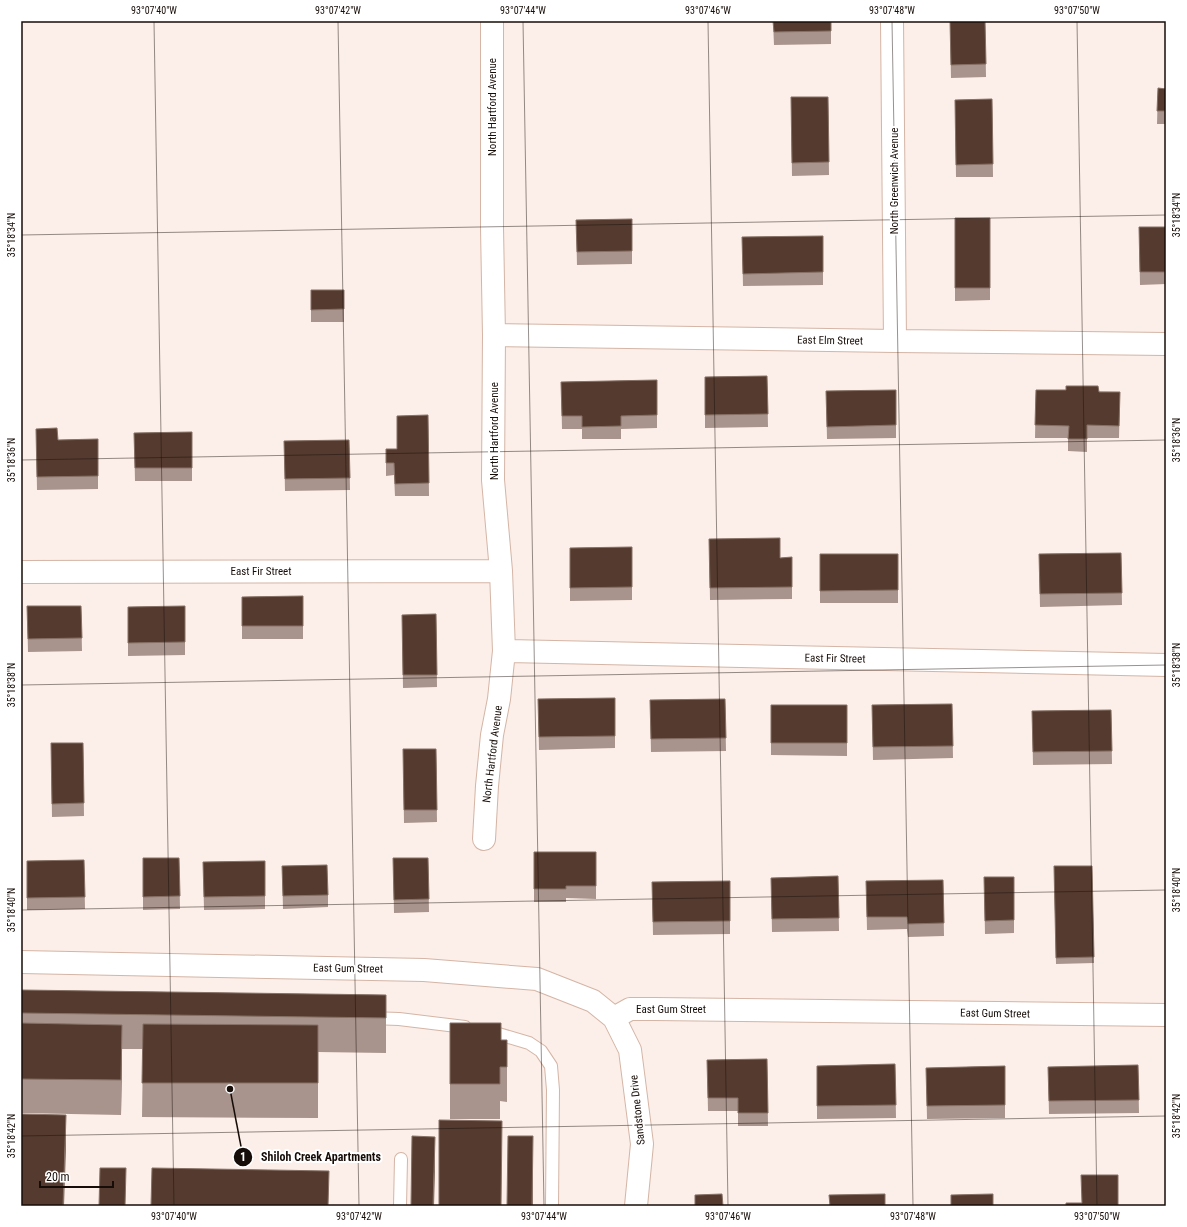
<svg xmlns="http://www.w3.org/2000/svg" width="1187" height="1227" viewBox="0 0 1187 1227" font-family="'Roboto Condensed',sans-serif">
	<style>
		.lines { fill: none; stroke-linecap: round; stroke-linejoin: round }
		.service-casing { stroke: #d4b5a6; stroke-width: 14 }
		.minor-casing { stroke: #d4b5a6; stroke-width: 24 }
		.service { stroke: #fff; stroke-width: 12 }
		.minor { stroke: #fff; stroke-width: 22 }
		.wall { fill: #a8948c }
		.shaded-wall { fill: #877166 }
		.building { fill: #553b2f; stroke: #877166 }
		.ticks { fill: none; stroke: #170d08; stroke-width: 1; stroke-opacity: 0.45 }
		.labels { text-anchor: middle; stroke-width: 4; stroke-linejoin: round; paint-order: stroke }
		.street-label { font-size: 11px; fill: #170d08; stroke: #fff }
		.leader { fill: none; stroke: #170d08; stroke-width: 1.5 }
		.callout-dot { fill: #170d08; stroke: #fff; stroke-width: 1.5 }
		.mark-label { font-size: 12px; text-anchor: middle; font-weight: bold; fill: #fff }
		.callout-label { font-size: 12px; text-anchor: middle; font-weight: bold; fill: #170d08; stroke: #fff; stroke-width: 4; stroke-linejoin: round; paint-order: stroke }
		.neatline { fill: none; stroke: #170d08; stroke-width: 1.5 }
		.ticks-label { font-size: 10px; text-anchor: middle; fill: #170d08 }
	</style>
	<rect width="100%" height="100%" fill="#fceee8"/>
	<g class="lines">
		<defs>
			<path id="service" d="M370,1018l29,1 66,8
				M485,1030l44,13 12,8 10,15 2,24 -1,116
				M400,1206l1,-47"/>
			<path id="minor" d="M892,21l3,320
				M494,335l401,6 271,3
				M21,572l480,-1
				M504,651l662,14
				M484,839l3,-53 5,-51 7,-36 5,-48 -3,-80 -8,-91 1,-145 -2,-107v-207
				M21,962l403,8 113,9 56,22 21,17 16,-9h24l512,6
				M614,1018l16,32 12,94 -6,62"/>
		</defs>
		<use href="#service" class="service-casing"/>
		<use href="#minor" class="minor-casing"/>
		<use href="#service" class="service"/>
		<use href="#minor" class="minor"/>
	</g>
	<path class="wall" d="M773,21h58v23l-57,1z
		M950,21h35l1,56 -35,1z
		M1158,88l8,1v35h-9z
		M791,97h37l1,78 -37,1z
		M992,99l1,78h-37l-1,-77z
		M955,218h35v82l-35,1z
		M632,219v45l-55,1 -1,-45z
		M1139,227h27v57l-26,1z
		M823,236v49l-80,1 -1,-49z
		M311,290h33v32h-33z
		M767,376l1,51 -63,1v-51z
		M657,380v48l-36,1v10h-39v-10h-20l-1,-47z
		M896,390v48l-69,1 -1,-48z
		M1036,390l84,2 -1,46h-32v14l-19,-1v-13h-33z
		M428,415l1,81h-34l-1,-21 -8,1v-27h11z
		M36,429l22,11 40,-1v50l-61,1z
		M192,432v49h-57l-1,-48z
		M349,440l1,50 -65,1 -1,-50z
		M709,539l71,19 12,-1v42l-82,1z
		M632,547v53l-62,1v-53z
		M1121,553l1,52 -82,2 -1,-53z
		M820,554h78v49h-78z
		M303,596v43h-61v-42z
		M27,606h54l1,45 -54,1z
		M185,606v49l-57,1v-49z
		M436,614l1,73 -34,1 -1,-73z
		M615,698v50l-76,2 -1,-51z
		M725,699l1,52 -75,1 -1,-52z
		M952,704l1,54 -80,2 -1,-55z
		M771,705h76v51l-76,-1z
		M1111,710l1,54 -79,1 -1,-54z
		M51,743h32l1,73 -32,1z
		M403,749h33l1,73 -33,1z
		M534,852h62v47l-30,-1v4h-32z
		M143,858h36l1,51 -37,1z
		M393,858h35l1,54 -35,1z
		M84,860l1,49 -58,1v-49z
		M265,861v48l-61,1 -1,-48z
		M282,866l46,29v12l-45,2z
		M1054,866h38l2,97 -38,1z
		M838,876l1,55 -67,1 -1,-54z
		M984,877h30v56l-29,1z
		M943,880l1,56 -36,1 -1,-8 -40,1 -1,-49z
		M730,881v53l-77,1 -1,-53z
		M21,990l365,5v58l-68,-1v66l-176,-1 1,-68h-21l-1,66 -100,-2z
		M450,1023l51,17h6v62l-7,-1v18h-50z
		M767,1059l1,67h-30v-15h-30l-1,-51z
		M895,1064l1,54 -79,1v-53z
		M1138,1065l1,48 -90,1 -1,-47z
		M1005,1066v52l-78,1 -1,-51z"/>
	<path class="shaded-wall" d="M122,1025v34l-1,56v-35z
		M66,1115v35l-2,56h-1z
		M533,1136v70h-1z
		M435,1137v35l-1,34h-1z"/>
	<path class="building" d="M773,21h58v10l-57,1z
		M950,21h35l1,43 -35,1z
		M1158,88l8,1v22h-9z
		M791,97h37l1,65 -37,1z
		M992,99l1,65 -37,1 -1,-65z
		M955,218h35v70h-35z
		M632,219v32l-55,1 -1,-32z
		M1139,227h27v45h-26z
		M823,236v36l-80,2 -1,-37z
		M311,290h33v19l-33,1z
		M767,376l1,38 -63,1v-38z
		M657,380v35l-36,1v10l-39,1v-11h-20l-1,-34z
		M1066,386h32l1,6h21l-1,34 -32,-1v14h-19l1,-13 -34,-1 1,-35h30z
		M896,390v35l-69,2 -1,-36z
		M428,415l1,68 -34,1 -1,-21h-8v-14h11v-33z
		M57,428l1,12 40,-1v37l-61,1 -1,-48z
		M192,432v36h-57l-1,-35z
		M349,440l1,38 -65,1 -1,-38z
		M780,538v20l12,-1v30l-82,1 -1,-49z
		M632,547v40l-62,1v-40z
		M1121,553l1,40 -82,1 -1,-40z
		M820,554h78v36l-78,1z
		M303,596v30h-61v-29z
		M27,606h54l1,32 -54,1z
		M185,606v36l-57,1v-36z
		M436,614l1,61h-34l-1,-60z
		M615,698v38l-76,1 -1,-38z
		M725,699l1,39 -75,1 -1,-39z
		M952,704l1,42 -80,1 -1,-42z
		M771,705h76v38h-76z
		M1111,710l1,41 -79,1 -1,-41z
		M51,743h32l1,60 -32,1z
		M403,749h33l1,61h-33z
		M534,852h62v34h-30v3h-32z
		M143,858h36l1,38 -37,1z
		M393,858h35l1,41 -35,1z
		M84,860l1,37 -58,1v-37z
		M265,861v35l-61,1 -1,-35z
		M327,865l1,30 -45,1 -1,-30z
		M1054,866h38l2,91 -38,1z
		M838,876l1,42 -67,1 -1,-41z
		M984,877h30v43l-29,1z
		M943,880l1,43 -36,1 -1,-7h-40l-1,-36z
		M730,881v40l-77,1 -1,-40z
		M21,990l365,5v23l-365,-5z
		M21,1023l101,2 -1,55 -100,-1z
		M450,1023h51v17h6v27h-7v17h-50z
		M143,1024l175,1v58h-176z
		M767,1059l1,54h-30v-15h-30l-1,-38z
		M895,1064l1,41 -79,1v-40z
		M1138,1065l1,35 -90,1 -1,-34z
		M1005,1066v39l-78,1 -1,-38z
		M21,1114l45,1 -3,91h-42z
		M439,1120l63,1 -1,85h-62z
		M412,1136l23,1 -2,69h-22z
		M508,1136h25l-1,70h-25z
		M100,1168h26l-1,38h-26z
		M152,1168l177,3 -1,35h-177z
		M1081,1175h37v31h-52v-3h16z
		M722,1194l1,12h-28v-11z
		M885,1194v12h-55l-1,-11z
		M993,1194v12h-42v-11z"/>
	<path class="ticks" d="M154,21l20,1185M338,21l21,1185M523,21l21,1185M708,21l20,1185M892,21l21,1185M1077,21l20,1185M21,235l1145,-20M21,460l1145,-20M21,685l1145,-20M21,910l1145,-20M21,1136l1145,-20"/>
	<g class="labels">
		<g class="street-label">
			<text transform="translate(492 107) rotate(-90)" y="4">North Hartford Avenue</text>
			<text transform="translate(894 181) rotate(-90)" y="4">North Greenwich Avenue</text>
			<text transform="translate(830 340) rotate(1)" y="4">East Elm Street</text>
			<text transform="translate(494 431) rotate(-90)" y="4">North Hartford Avenue</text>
			<text x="261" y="575">East Fir Street</text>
			<text transform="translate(835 658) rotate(1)" y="4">East Fir Street</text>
			<text transform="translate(492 754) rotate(-83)" y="4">North Hartford Avenue</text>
			<text transform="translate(348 968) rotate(1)" y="4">East Gum Street</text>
			<text x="671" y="1013">East Gum Street</text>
			<text transform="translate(995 1013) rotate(1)" y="4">East Gum Street</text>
			<text transform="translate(637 1110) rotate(-96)" y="4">Sandstone Drive</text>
		</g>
	</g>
	<path class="leader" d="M230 1089L243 1157"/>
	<g class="callout-dot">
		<circle cx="230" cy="1089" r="4"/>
		<circle cx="243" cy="1157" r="10"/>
	</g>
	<g class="mark-label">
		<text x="243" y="1161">1</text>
	</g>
	<g class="callout-label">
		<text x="321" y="1161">Shiloh Creek Apartments</text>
	</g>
	<rect width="1187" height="1227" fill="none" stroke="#ffffff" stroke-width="44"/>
	<path d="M40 1181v6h73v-6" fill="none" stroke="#170d08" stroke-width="2"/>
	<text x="46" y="1181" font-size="12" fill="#170d08" stroke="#ffffff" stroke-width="3" paint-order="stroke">20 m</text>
	<rect x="22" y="22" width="1143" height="1183" class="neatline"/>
	<g class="ticks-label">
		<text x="154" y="14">93°07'40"W</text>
		<text x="338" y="14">93°07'42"W</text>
		<text x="523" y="14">93°07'44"W</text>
		<text x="708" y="14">93°07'46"W</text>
		<text x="892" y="14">93°07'48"W</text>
		<text x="1077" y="14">93°07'50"W</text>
		<text transform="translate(1176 215) rotate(-90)" y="4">35°18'34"N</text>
		<text transform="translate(11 235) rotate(-90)" y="4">35°18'34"N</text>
		<text transform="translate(1176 440) rotate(-90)" y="4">35°18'36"N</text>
		<text transform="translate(11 460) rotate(-90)" y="4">35°18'36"N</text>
		<text transform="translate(1176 665) rotate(-90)" y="4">35°18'38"N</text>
		<text transform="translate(11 685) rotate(-90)" y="4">35°18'38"N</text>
		<text transform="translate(1176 890) rotate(-90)" y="4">35°18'40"N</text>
		<text transform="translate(11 910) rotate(-90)" y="4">35°18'40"N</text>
		<text transform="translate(1176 1116) rotate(-90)" y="4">35°18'42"N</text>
		<text transform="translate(11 1136) rotate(-90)" y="4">35°18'42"N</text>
		<text x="174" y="1220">93°07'40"W</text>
		<text x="359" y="1220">93°07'42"W</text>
		<text x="544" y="1220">93°07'44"W</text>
		<text x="728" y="1220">93°07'46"W</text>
		<text x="913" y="1220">93°07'48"W</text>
		<text x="1097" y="1220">93°07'50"W</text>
	</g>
</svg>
